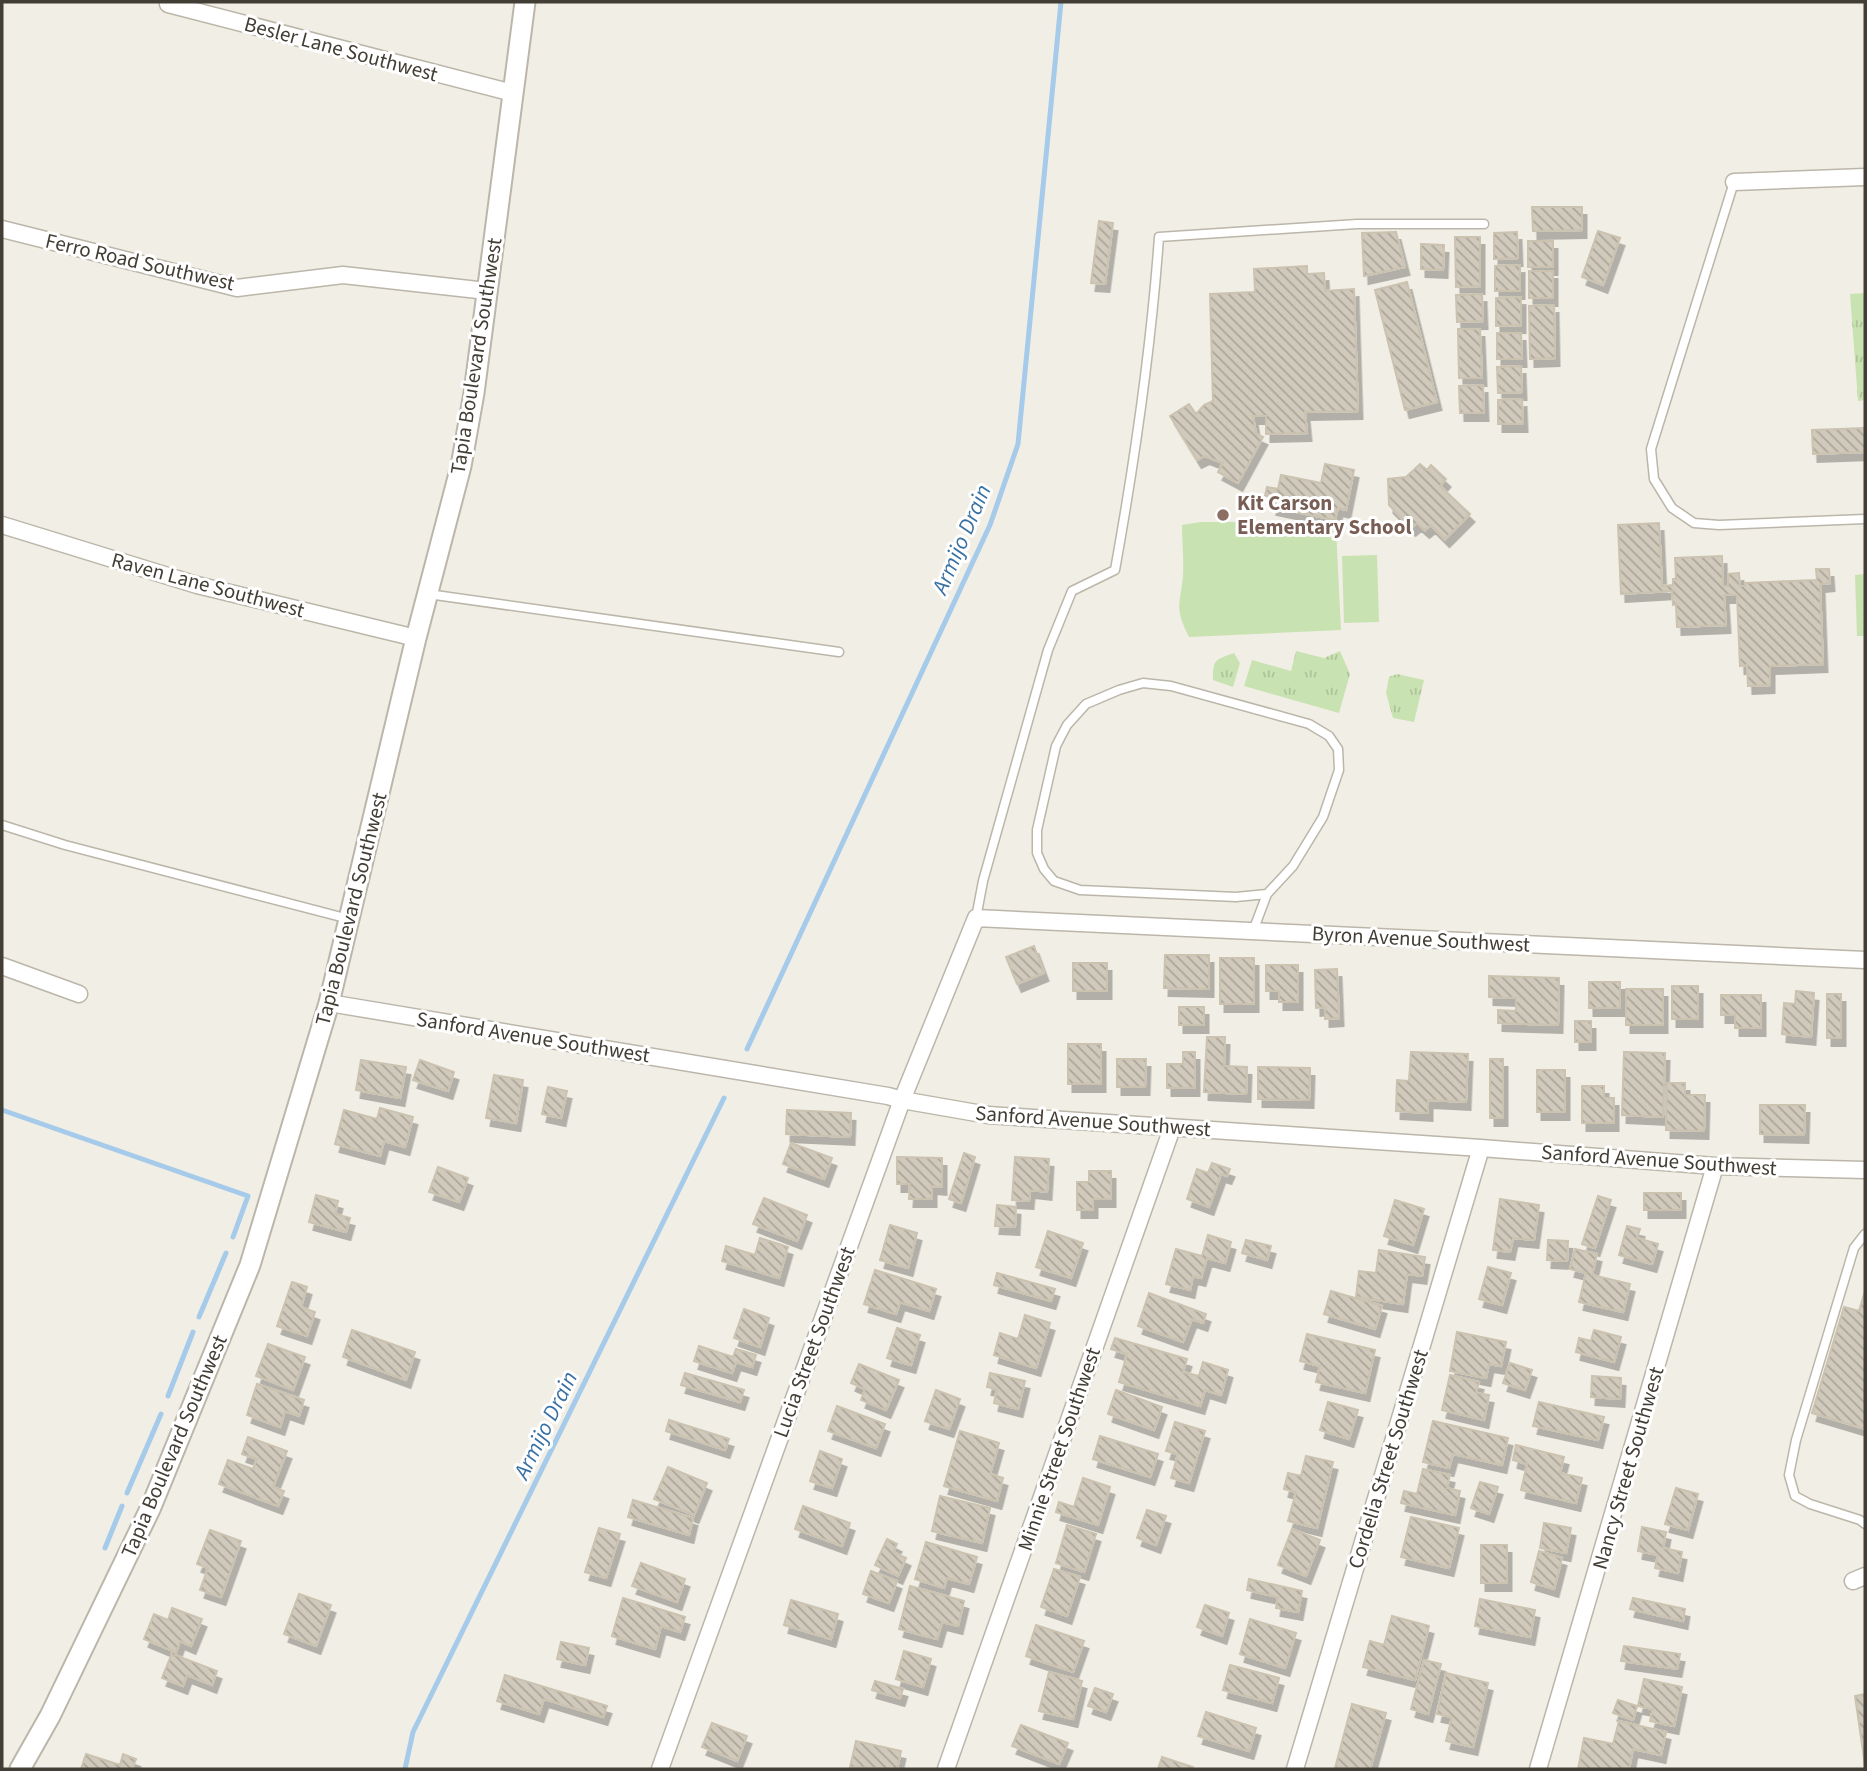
<svg xmlns="http://www.w3.org/2000/svg" width="1867" height="1771" viewBox="0 0 1867 1771" font-family="'Source Sans 3',sans-serif">
	<style>
		.park { fill: url(#park-tufts) }
		.pitch { fill: #c9e2b1 }
		.lines { fill: none; stroke-linecap: round; stroke-linejoin: round }
		.stream { stroke: #a6cae9; stroke-width: 5 }
		.building { fill: url(#building-back-hatch); stroke: #cbc2b0; stroke-width: 2; filter: url(#shadow) }
		.service-casing { stroke: #bbb6a9; stroke-width: 11 }
		.minor-casing { stroke: #bbb6a9; stroke-width: 19 }
		.tertiary-casing { stroke: #bbb6a9; stroke-width: 23 }
		.service { stroke: #fff; stroke-width: 8 }
		.minor { stroke: #fff; stroke-width: 16 }
		.tertiary { stroke: #fff; stroke-width: 19 }
		.education-dot { fill: #8d6e63; stroke: #fff; stroke-width: 2.5 }
		.labels { text-anchor: middle; stroke-width: 6; stroke-linejoin: round; paint-order: stroke }
		.street-label { font-size: 21px; fill: #433e35; stroke: #fff }
		.education-label { font-size: 21px; font-weight: bold; fill: #785e54; stroke: #fff; text-anchor: start }
		.water-label { font-size: 23px; font-style: italic; fill: #3971a4; stroke: #fff }
	</style>
	<defs>
		<pattern id="park-tufts" width="24" height="20" patternUnits="userSpaceOnUse" patternTransform="scale(1.75)"><rect width="24" height="20" fill="#c9e2b1"/><path d="M3 7l-1-3M5 7V3M7 7l1-3M15 17l-1-3M17 17v-4M19 17l1-3" fill="none" stroke="#aec399"/></pattern>
		<pattern id="building-back-hatch" width="6" height="6" patternUnits="userSpaceOnUse" patternTransform="scale(1.75)"><rect width="6" height="6" fill="#d1cabc"/><path d="M-1 5l2 2M0 0l6 6M5-1l2 2" fill="none" stroke="#aba59a"/></pattern>
		<filter id="shadow"><feDropShadow dx="4.5" dy="8" stdDeviation="0" flood-color="#0004"/></filter>
	</defs>
	<rect width="100%" height="100%" fill="#f1eee5"/>
	<path class="park" d="M1865,293v107l-7,1 -8,-107z
		M1296,651l28,7 16,-7 10,23 -11,39 -95,-27 8,-26 39,11z
		M1234,653l6,10 -7,24 -20,-7c0,-21 2,-20 21,-27z
		M1397,674l27,6 -10,42 -21,-4 -7,-25 3,-16z"/>
	<path class="pitch" d="M1201,522h85l50,7 5,101 -152,7c-15,-30 -9,-31 -6,-61 1,-17 -1,-34 -1,-51z
		M1377,555l2,67 -35,1 -2,-67z
		M1865,574v62h-8l-2,-61z"/>
	<g class="lines">
		<path class="stream" d="M747,1049l243,-524 28,-81 43,-442
			M2,1110l246,86 -15,41
			M199,1317l27,-64
			M168,1396l25,-64
			M127,1493l34,-79
			M105,1548l17,-42
			M405,1769l8,-37 311,-634"/>
	</g>
	<path class="building" d="M1532,207h50v23l-49,1z
		M1099,221l14,2 -8,61 -14,-1z
		M1598,231l22,7 -17,47 -21,-8z
		M1396,232l9,35 -41,9 -2,-43z
		M1517,232l1,26 -24,1v-26z
		M1455,237h25v49l-24,1z
		M1528,241h25v26h-25z
		M1421,244l23,1 -1,25 -22,-1z
		M1520,265v26h-25v-25z
		M1307,266v8l17,-1 1,18 29,-2 4,122 -53,1 2,21 -41,1v-18h-13l3,18 7,3 -25,46 -20,-11 5,-9 -18,-7 -8,4 -27,-44 19,-12 7,10 8,-9 9,-4 -3,-107 45,-2 -1,-23z
		M1529,271h24v27h-24z
		M1407,282l30,120 -32,8 -30,-120z
		M1482,294l1,27 -26,1 -1,-27z
		M1521,297v28l-25,1v-28z
		M1554,305l1,53 -25,1 -1,-53z
		M1458,329h22l2,49h-23z
		M1497,333h24l1,26h-25z
		M1521,366l1,26 -24,1 -1,-26z
		M1483,385l1,28h-24l-1,-27z
		M1522,399l1,25h-25v-24z
		M1865,428v24l-52,2 -1,-24z
		M1325,464l29,6 -8,40 -8,-2 -3,12 -63,-13 2,-10 -9,-1 2,-9 11,2 3,-14 40,8z
		M1420,464l7,6 4,-5 15,14 -6,7 30,28 -25,25 -14,-14 -6,5 -8,-7 -6,5 -22,-23 -1,-26 18,-2z
		M1659,523l3,63 11,-1v-6h3l-1,-21 47,-2 1,30h5v-12l11,-1 1,13h5v-3l72,-3 -1,-11h13l1,14 -10,1 3,80 -53,2v19l-22,1 -1,-21 -7,1 -3,-71h-13l2,30 -49,2 -1,-23 -3,1 -1,-14 -51,3 -3,-69z
		M1034,946l10,27 -27,11 -11,-27z
		M1165,955h44v34l-45,-1z
		M1220,958h34v46h-34z
		M1073,963h34v28h-34z
		M1266,965h32v37h-19v-11h-13z
		M1337,969l2,49 -14,1v-12l-9,1 -1,-38z
		M1489,976l70,2 -1,47 -60,-2v-13l18,1v-13l-27,-1z
		M1589,982h31v26h-31z
		M1672,986h26v33h-26z
		M1626,989h37v36h-37z
		M1796,991l18,2 -3,44 -29,-3 2,-31 11,1z
		M1827,994h14v44h-14z
		M1721,995h40v33h-26v-13h-14z
		M1179,1007h25v18h-25z
		M1575,1021h16v21h-16z
		M1207,1037h18l-1,29 23,1 -1,27 -42,-2z
		M1068,1044h33v40h-33z
		M1183,1052h12v36h-28v-24h16z
		M1411,1052l57,2 -2,48 -38,-2v13l-32,-2 1,-31 12,1z
		M1624,1052l41,1 -2,64 -41,-2z
		M1117,1059h29l-1,28h-28z
		M1490,1059h13v59h-13z
		M361,1060l45,7 -6,31 -44,-8z
		M420,1060l34,12 -6,19 -35,-11z
		M1258,1067l52,1 -1,32 -51,-1z
		M1537,1070h28v42h-28z
		M494,1075l29,5 -7,43 -30,-5z
		M1667,1083h18v12h20l-1,36 -38,-1z
		M1582,1086h22v12h10v25h-32z
		M548,1087l19,4 -6,27 -19,-4z
		M1760,1105h45l-1,30 -44,-1z
		M380,1108l33,9 -8,30 -21,-6 -4,15 -45,-12 9,-34 33,9z
		M787,1110l64,3 -1,24 -64,-3z
		M791,1143l41,15 -8,21 -41,-15z
		M964,1153l11,4 -14,46 -12,-4z
		M897,1157l45,1v29l-10,-1v13h-23l1,-15h-13z
		M1015,1157l34,2 -2,33 -17,-2 -1,11 -17,-1z
		M1212,1163l18,6 -3,7 -6,-2 -12,33 -22,-8 10,-30 11,4z
		M438,1167l30,11 -9,24 -30,-10z
		M1089,1171h22v28h-18v11h-16v-28h12z
		M1644,1193h37v17h-37z
		M316,1195l22,6 -3,13 15,4 -4,14 -37,-10z
		M1598,1196l13,4 -16,48 -13,-4z
		M764,1198l43,17 -10,26 -44,-17z
		M1500,1199l39,6 -5,35 -21,-2 -3,14 -17,-2z
		M1395,1200l29,9 -11,36 -29,-9z
		M997,1205l19,2 -1,20 -20,-1z
		M890,1225l27,8 -9,35 -28,-8z
		M1627,1226l13,3 -3,9 21,6 -6,20 -33,-9z
		M1048,1231l35,12 -12,35 -35,-11z
		M1208,1235l23,7 -6,21 -18,-5 -6,20 -8,-2 -3,14 -24,-6 10,-35 26,7z
		M760,1238l28,9 -9,31 -57,-17 4,-15 29,9z
		M1246,1240l25,6 -4,14 -25,-7z
		M1548,1240l20,1 -1,20 -20,-1z
		M1575,1249l22,5 -5,21 38,9 -7,28 -44,-10 7,-29 -16,-4z
		M1379,1250l46,7 -3,19 -15,-2 -4,30 -47,-7 3,-26 17,2z
		M1488,1267l23,6 -9,32 -23,-6z
		M875,1270l61,19 -7,22 -29,-9 -4,12 -32,-10z
		M997,1273l58,16 -4,12 -57,-16z
		M292,1282l15,5 -6,20 14,5 -8,24 -30,-10z
		M1331,1291l51,15 -7,23 -51,-15z
		M1865,1291v138l-53,-16 32,-106 15,4z
		M1149,1293l57,21 -3,9 -11,-4 -9,23 -45,-16z
		M744,1309l25,9 -9,29 -26,-9z
		M1025,1315l25,8 -14,45 -42,-13 6,-22 18,6z
		M897,1328l23,7 -9,30 -24,-7z
		M352,1330l63,22 -9,28 -63,-23z
		M1594,1330l27,7 -7,25 -38,-10 3,-14 12,3z
		M1457,1332l49,10 -5,24 -12,-2 -3,14 -36,-7z
		M1307,1334l68,16 -10,43 -49,-11 4,-16 -20,-5z
		M1115,1338l72,21 -4,13 16,4 4,-14 25,8 -7,25 -16,-5 -5,16 -81,-24 8,-28 -16,-5z
		M268,1344l37,13 -12,33 -37,-14z
		M699,1346l34,11 3,-8 20,6 -4,12 -16,-5 -4,11 -38,-12z
		M1510,1363l22,7 -7,20 -22,-7z
		M859,1364l40,16 -13,30 -25,-10 4,-11 -14,-6z
		M685,1373l59,17 -4,12 -59,-17z
		M990,1373l35,8 -7,28 -24,-6 3,-14 -10,-2z
		M1450,1375l29,7 -3,11 13,2 -5,25 -42,-10z
		M1592,1376l29,2 -1,21 -29,-2z
		M257,1384l47,16 -5,16 -14,-5 -5,16 -33,-12z
		M936,1390l24,9 -11,30 -24,-8z
		M1116,1390l46,17 -8,23 -46,-16z
		M1328,1402l30,8 -9,29 -29,-9z
		M1539,1402l65,15 -6,23 -65,-14z
		M837,1406l48,18 -9,24 -48,-17z
		M669,1420l60,19 -4,11 -59,-19z
		M1433,1421l75,17 -6,27 -49,-11 -4,14 -26,-6z
		M1175,1422l30,9 -16,52 -18,-5 7,-24 -12,-3z
		M960,1431l39,12 -9,31 13,4 -6,23 -53,-15z
		M1100,1436l58,18 -8,23 -57,-18z
		M248,1437l39,14 -14,36 11,4 -6,15 -59,-22 9,-24 25,9 4,-10 -15,-5z
		M1516,1445l48,12 -4,16 22,5 -6,25 -55,-13 6,-26 -14,-4z
		M820,1451l22,8 -10,29 -22,-7z
		M1306,1456l27,6 -16,66 -29,-7 8,-29 -12,-3 4,-16 13,3z
		M668,1467l39,16 -13,32 -40,-16z
		M1423,1469l27,6 -3,13 13,3 -5,24 -54,-12 3,-12 13,3z
		M1083,1478l27,9 -12,38 -42,-13 3,-10 15,5z
		M1480,1482l18,5 -9,27 -18,-6z
		M1676,1488l22,6 -10,36 -23,-6z
		M940,1496l50,12 -8,35 -50,-12z
		M633,1500l60,18 -4,17 -61,-18z
		M803,1506l47,17 -8,23 -47,-17z
		M1147,1510l19,6 -10,29 -19,-7z
		M1411,1517l48,11 -10,40 -48,-11z
		M1544,1523l27,5 -5,25 -26,-5z
		M1067,1525l29,9 -12,38 -28,-9z
		M1642,1527l24,5 -3,16 19,4 -4,21 -23,-5 3,-13 -20,-4z
		M599,1528l21,6 -14,44 -21,-6z
		M1292,1529l28,11 -14,36 -28,-11z
		M210,1530l31,11 -20,56 -21,-7 8,-22 -11,-4z
		M887,1539l10,5 -4,8 13,6 -8,18 -23,-11z
		M926,1542l51,15 -8,27 -22,-6 -3,10 -29,-9z
		M1481,1545h26v38h-26z
		M1539,1551l23,7 -8,31 -23,-7z
		M641,1563l44,16 -8,23 -45,-16z
		M1054,1569l26,8 -13,39 -26,-9z
		M871,1571l26,10 -8,22 -26,-9z
		M1249,1579l53,12 -4,21 -22,-4 2,-11 -31,-7z
		M910,1586l54,15 -6,25 -16,-4 -5,17 -38,-10z
		M299,1594l32,11 -15,41 -32,-12z
		M623,1598l62,19 -5,15 -19,-6 -6,23 -43,-13z
		M1633,1598l52,11 -2,12 -53,-12z
		M1480,1599l55,11 -5,27 -55,-11z
		M791,1600l47,14 -7,25 -47,-14z
		M1205,1605l24,8 -7,23 -25,-9z
		M172,1608l30,11 -11,27 -11,-5 -5,14 42,16 -5,14 -25,-10 -4,11 -21,-8 11,-27 -29,-12 10,-25 14,6z
		M1392,1616l37,10 -14,54 -52,-13 7,-26 14,4z
		M1250,1619l46,14 -11,35 -45,-14z
		M1036,1625l48,16 -11,31 -47,-16z
		M561,1642l28,6 -4,17 -28,-6z
		M1624,1646l56,8 -3,15 -56,-8z
		M904,1651l27,8 -8,28 -27,-8z
		M1424,1660l17,4 -13,50 -17,-5z
		M1230,1665l49,13 -7,25 -49,-13z
		M1049,1672l33,9 -9,38 -34,-8z
		M1446,1673l42,10 -15,64 -27,-6 6,-24 -15,-3z
		M505,1675l102,31 -4,11 -59,-18 -5,15 -42,-13z
		M1644,1679l38,8 -8,39 -24,-5 3,-12 -15,-3z
		M875,1681l28,8 -3,9 -28,-8z
		M1095,1688l18,6 -7,18 -18,-6z
		M1865,1694v71l-10,-69z
		M1618,1700l19,6 -4,14 -20,-7z
		M1352,1704l34,9 -16,56 -35,-1z
		M1206,1712l50,16 -7,23 -51,-15z
		M1619,1721l47,11 -5,23 -28,-6 -4,20h-51l6,-31 29,6z
		M712,1723l35,13 -10,25 -35,-14z
		M1021,1725l47,18 -9,21 -47,-18z
		M856,1741l45,10 -4,18 -47,-2z
		M86,1754l34,11 3,-11 13,5 -4,10h-51z
		M1162,1757l31,10 -1,2h-34z"/>
	<g class="lines">
		<defs>
			<path id="service" d="M1734,182l-83,267 3,30 18,29 22,15 25,2 146,-6
				M428,594l411,58
				M2,825l63,20 284,74
				M976,918l7,-37 65,-231 24,-59 43,-21c20,-111 36,-221 44,-333l198,-13h127
				M1253,931l14,-37 26,-28 30,-49 16,-47 -1,-21 -9,-13 -20,-12 -138,-38 -28,-3 -24,7 -33,14 -19,21 -11,21 -19,84v23l7,16 10,12 26,9 156,7 31,-3
				M1865,1234l-11,14 -58,192 -7,35 6,21 15,8 50,16 5,4"/>
			<path id="minor" d="M168,4l345,89
				M1734,182l131,-5
				M2,229l235,59 106,-13 144,16
				M2,525l195,60 219,53
				M2,966l77,28
				M329,1003l559,93 14,4 86,15 493,33 234,18 150,4
				M1853,1581l12,-5
				M660,1769l242,-669 74,-182 889,42
				M946,1769l226,-641
				M1295,1769l186,-621
				M1538,1769l177,-603"/>
			<path id="tertiary" d="M20,1769l30,-53 101,-209 99,-242 79,-262 87,-365 45,-172 13,-73 51,-391"/>
		</defs>
		<use href="#service" class="service-casing"/>
		<use href="#minor" class="minor-casing"/>
		<use href="#tertiary" class="tertiary-casing"/>
		<use href="#service" class="service"/>
		<use href="#minor" class="minor"/>
		<use href="#tertiary" class="tertiary"/>
	</g>
	<circle class="education-dot" cx="1223" cy="515" r="7"/>
	<g class="labels">
		<g class="street-label">
			<text transform="translate(341 49) rotate(15)" y="7">Besler Lane Southwest</text>
			<text transform="translate(140 262) rotate(13)" y="7">Ferro Road Southwest</text>
			<text transform="translate(476 356) rotate(-81)" y="7">Tapia Boulevard Southwest</text>
			<text transform="translate(208 585) rotate(15)" y="7">Raven Lane Southwest</text>
			<text transform="translate(351 909) rotate(-76)" y="7">Tapia Boulevard Southwest</text>
			<text transform="translate(1421 939) rotate(3)" y="7">Byron Avenue Southwest</text>
			<text transform="translate(533 1037) rotate(9)" y="7">Sanford Avenue Southwest</text>
			<text transform="translate(1093 1121) rotate(4)" y="7">Sanford Avenue Southwest</text>
			<text transform="translate(1659 1160) rotate(4)" y="7">Sanford Avenue Southwest</text>
			<text transform="translate(814 1342) rotate(-70)" y="7">Lucia Street Southwest</text>
			<text transform="translate(174 1446) rotate(-67)" y="7">Tapia Boulevard Southwest</text>
			<text transform="translate(1059 1449) rotate(-71)" y="7">Minnie Street Southwest</text>
			<text transform="translate(1388 1459) rotate(-73)" y="7">Cordelia Street Southwest</text>
			<text transform="translate(1628 1468) rotate(-74)" y="7">Nancy Street Southwest</text>
		</g>
		<g class="education-label">
			<text x="1237" y="510">Kit Carson<tspan x="1237" dy="24">Elementary School</tspan></text>
		</g>
		<g class="water-label">
			<text transform="translate(961 539) rotate(-67)" y="8">Armijo Drain</text>
			<text transform="translate(545 1425) rotate(-64)" y="8">Armijo Drain</text>
		</g>
	</g>
	<rect width="1867" height="1771" fill="none" stroke="#433e35" stroke-width="7"/>
</svg>
